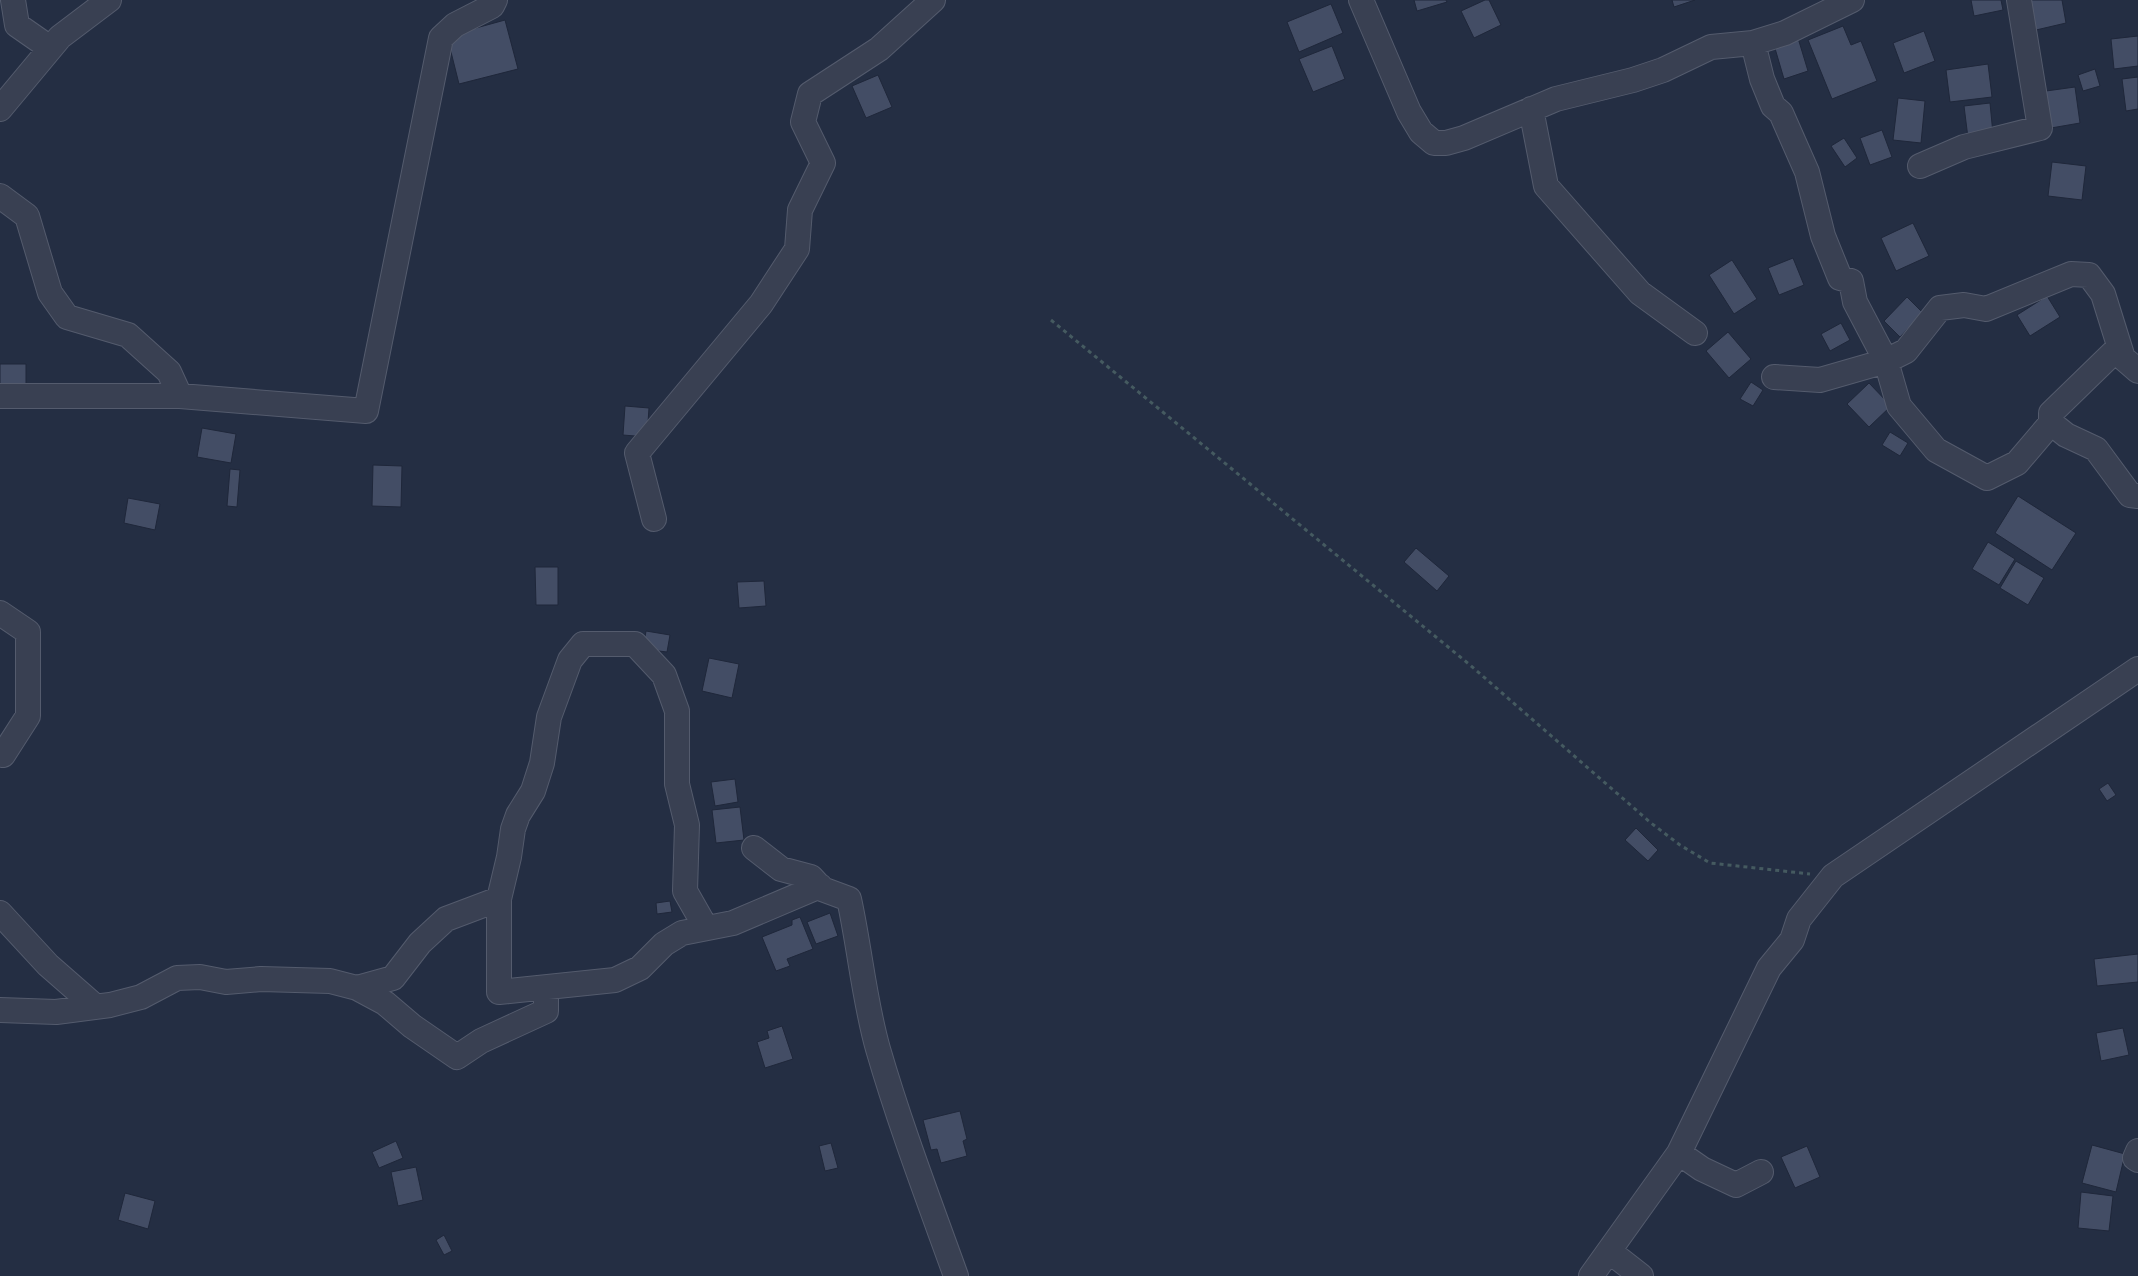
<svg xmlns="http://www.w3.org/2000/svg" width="2138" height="1276" viewBox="0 0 2138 1276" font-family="Mulish,sans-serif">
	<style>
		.building { fill: #434d65; stroke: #1f273a }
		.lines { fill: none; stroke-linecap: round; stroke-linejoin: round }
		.minor-casing { stroke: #545b6d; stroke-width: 26 }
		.path { stroke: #455a60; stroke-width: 3; stroke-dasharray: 4 4; stroke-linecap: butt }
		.minor { stroke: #394052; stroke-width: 24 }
	</style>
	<rect width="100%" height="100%" fill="#242e43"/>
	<path class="building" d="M1414,0h32l1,2 -30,9z
		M1485,0h4l12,25 -27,13 -13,-27z
		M1672,0h23l-21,7z
		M1971,0h30l2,10 -29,6z
		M2030,0h32l4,23 -30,7z
		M1331,4l12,29 -44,19 -12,-30z
		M505,20l13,49 -59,15 -12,-48z
		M1843,26l8,19 10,-4 16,40 -45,18 -24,-59z
		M1924,31l11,30 -31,12 -11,-30z
		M2138,36v30l-24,3 -3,-30z
		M1798,38l10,33 -24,8 -10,-34z
		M1332,46l13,33 -32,13 -14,-33z
		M1988,64l4,33 -42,5 -4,-32z
		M2095,69l5,17 -17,5 -5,-16z
		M878,75l14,32 -26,11 -14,-32z
		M2138,77v32l-12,2 -4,-32z
		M2075,87l5,36 -29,5 -5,-37z
		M1898,98l27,3 -4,42 -28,-3z
		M1990,103l3,31 -25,4 -4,-32z
		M1882,130l10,27 -22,8 -10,-27z
		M1844,138l13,20 -12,9 -14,-21z
		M2052,162l34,4 -4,34 -34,-4z
		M1913,223l16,33 -33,15 -15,-33z
		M1793,258l11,27 -25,10 -11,-27z
		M1732,260l25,39 -23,15 -25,-39z
		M2047,296l13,21 -30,19 -13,-21z
		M1907,297l16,16 -23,24 -16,-16z
		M1841,323l9,17 -20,11 -9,-17z
		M1728,332l23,27 -22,19 -23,-27z
		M0,364h26v29h-26z
		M1751,382l12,8 -10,16 -13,-7z
		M1869,383l22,23 -22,21 -22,-23z
		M625,406l24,2 -2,29 -24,-2z
		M202,428l34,6 -5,29 -34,-6z
		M1890,432l18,11 -8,13 -18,-11z
		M373,465l29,1 -1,41 -29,-1z
		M230,469l10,1 -3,37 -10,-1z
		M2018,496l58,37 -24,37 -57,-37z
		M128,498l32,6 -5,26 -31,-7z
		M1988,542l27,17 -16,26 -27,-16z
		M1416,548l33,28 -12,15 -33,-29z
		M2016,561l28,17 -16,27 -28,-17z
		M535,567h23v38h-22z
		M764,581l2,25 -27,2 -2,-26z
		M646,631l24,4 -3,17 -24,-3z
		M709,658l30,6 -7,34 -30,-7z
		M735,779l3,23 -23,4 -4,-24z
		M2108,783l8,12 -9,6 -8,-12z
		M740,807l4,33 -28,3 -4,-33z
		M1636,828l22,22 -10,11 -23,-21z
		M670,901l2,11 -15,2 -1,-11z
		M830,913l8,23 -22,8 -9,-22z
		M800,917l13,32 -26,10 3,7 -14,5 -14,-34 30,-12v-5z
		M2138,954v28l-41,4 -3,-27z
		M782,1026l11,33 -28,9 -8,-26 12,-4 -2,-7z
		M2123,1028l6,27 -28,6 -5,-28z
		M960,1111l7,28 -4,2 4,15 -26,7 -4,-14 -6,1 -8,-30z
		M396,1141l7,17 -24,10 -7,-16z
		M831,1143l7,25 -13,3 -6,-25z
		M2092,1145l33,9 -9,38 -34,-9z
		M1807,1146l13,31 -25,11 -14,-31z
		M416,1167l7,33 -25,6 -7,-34z
		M2081,1192l32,4 -4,35 -31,-3z
		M125,1193l30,8 -7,28 -30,-9z
		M444,1235l8,16 -8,4 -8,-15z"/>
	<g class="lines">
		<defs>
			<path id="minor" d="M13,0l4,25 33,23
				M1361,0l48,112 12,20 13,11h12l18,-5 92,-39 77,-19 30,-10 48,-23 42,-4
				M1852,0l-67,33 -32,10 9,36 11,27 8,7 26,59 16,64 17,42 11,3 4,21 31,59 20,-10 34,-43 24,-3 22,4 85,-35 18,1 14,19 20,64 15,13
				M0,109l60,-72 49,-37
				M1531,109l15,77 94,107 55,40
				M1920,166l44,-19 76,-19 -21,-128
				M0,196l27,20 23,77 17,24 61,18 41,37 11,24
				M2119,347l-68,66v10l15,12 30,14 34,46 8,1
				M1774,377l46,3 66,-19 13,45 37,44 51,28 30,-15 34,-40
				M0,396h180l186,15 75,-373 14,-13 37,-19 3,-6
				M654,519l-17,-66 124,-149 36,-55 3,-39 23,-47 -20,-41 7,-28 69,-45 54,-49
				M0,613l28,19v84l-25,39
				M754,848l27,21 30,8 11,12 27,10c11,50 15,101 29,150 22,76 51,152 78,227
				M499,899l-53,20 -26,24 -27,35 -36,10 28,15 27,23 45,31 24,-16 65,-30v-23
				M0,913l48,52 48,42
				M706,928l-21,-37 2,-66 -10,-41v-73l-13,-36 -29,-31h-52l-13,16 -21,57 -7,46 -9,28 -15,24 -5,14 -4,28 -10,42v93l116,-12 25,-12 24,-24 18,-11 51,-10 87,-37
				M0,1010l56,2 54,-7 31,-8 36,-19 23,-1 26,5 35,-3 69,2 27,7
				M2138,1151l-3,7 3,2
				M1679,1153l23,16 34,16 25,-13
				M1609,1251l32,25
				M1591,1276l88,-123 90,-185 23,-28 7,-21 34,-43 305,-207"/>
		</defs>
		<use href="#minor" class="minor-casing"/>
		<path class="path" d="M1051,320l419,345 181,158 29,22 30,18 100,11"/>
		<use href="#minor" class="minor"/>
	</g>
</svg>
